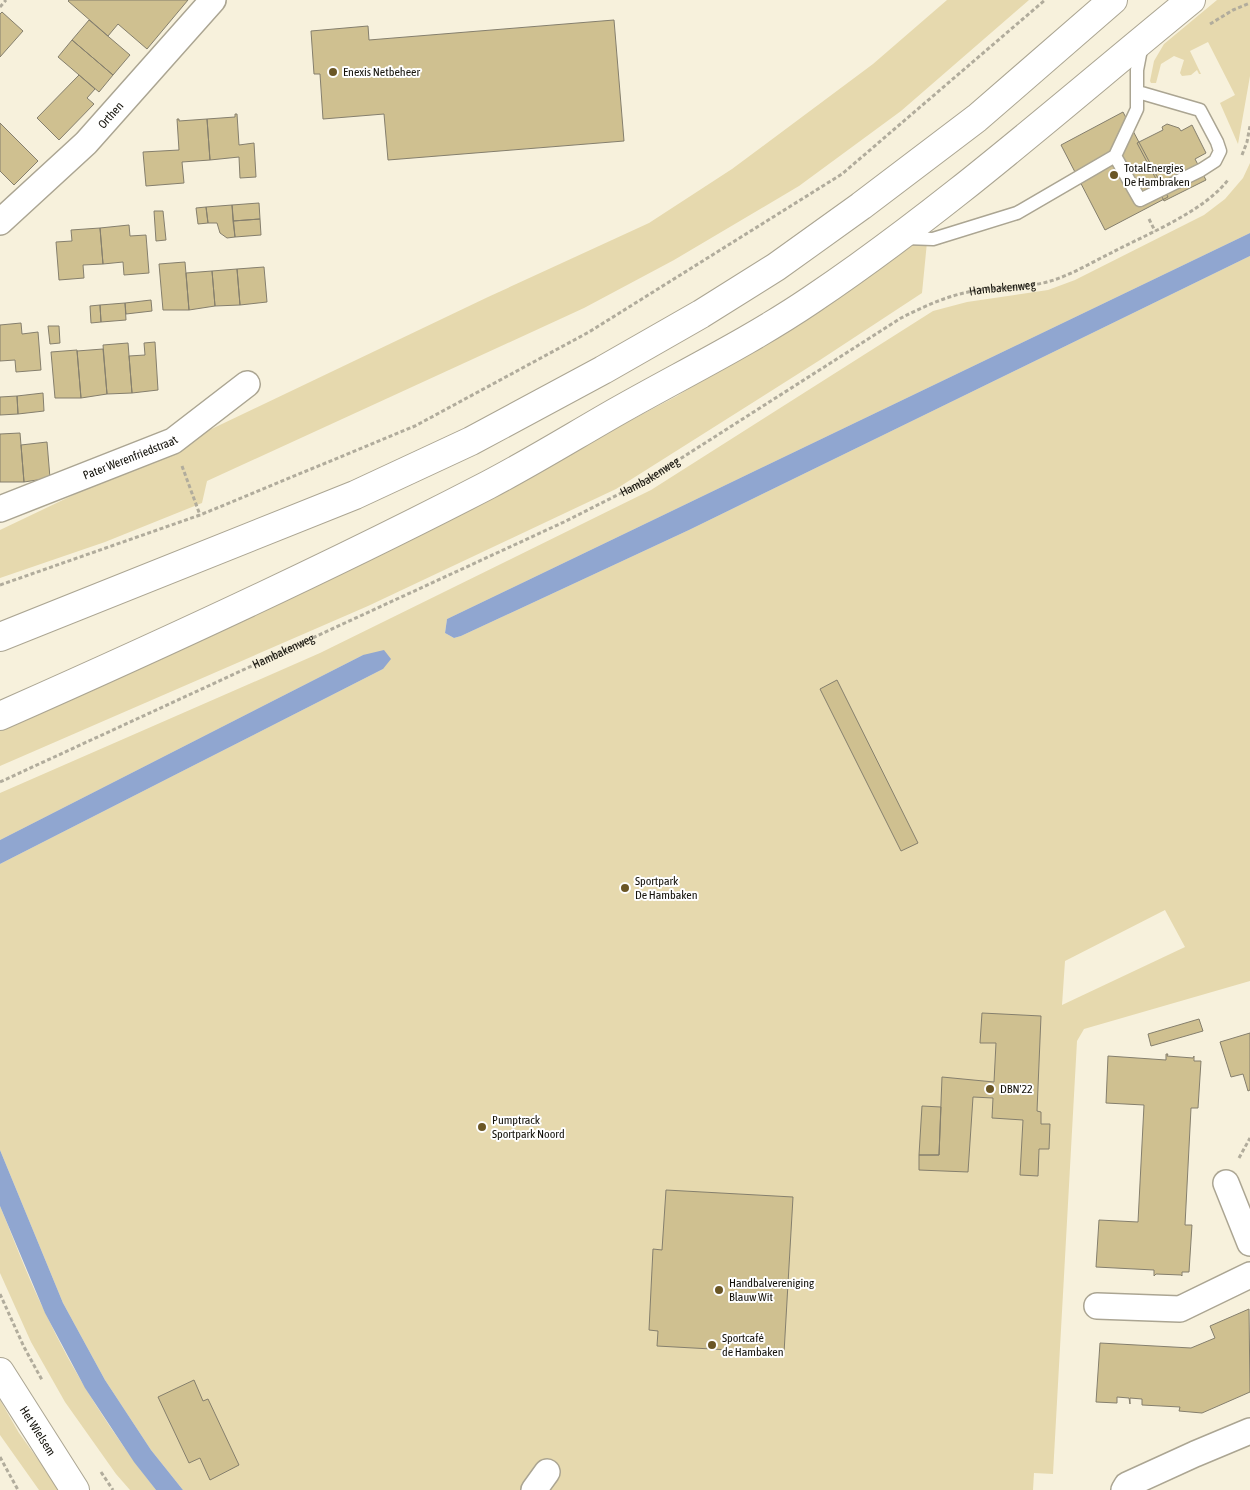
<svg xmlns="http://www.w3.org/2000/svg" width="1250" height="1490" viewBox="0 0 1250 1490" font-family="'Asap Condensed',sans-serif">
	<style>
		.green { fill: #e6d9ae; fill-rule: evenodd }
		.water { fill: #90a6d0 }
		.building { fill: #cfc090; stroke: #857f6d }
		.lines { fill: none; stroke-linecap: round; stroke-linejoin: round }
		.service-casing { stroke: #aba592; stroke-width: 15 }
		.minor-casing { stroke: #aba592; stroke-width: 28 }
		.tertiary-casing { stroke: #aba592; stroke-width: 30 }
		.secondary-casing { stroke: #aba592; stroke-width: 30 }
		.path { stroke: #b1ac9c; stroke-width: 3; stroke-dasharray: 4 2.5; stroke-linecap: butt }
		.service { stroke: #fff; stroke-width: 12 }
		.minor { stroke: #fff; stroke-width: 25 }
		.tertiary { stroke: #fff; stroke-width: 28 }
		.secondary { stroke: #fff; stroke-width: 28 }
		.poi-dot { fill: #6a5625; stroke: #fff; stroke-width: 2 }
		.labels { text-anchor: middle; stroke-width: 4; stroke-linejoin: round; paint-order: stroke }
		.poi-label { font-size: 12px; fill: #13110a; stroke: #fff; text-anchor: start }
		.street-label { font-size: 12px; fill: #13110a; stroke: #fff }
	</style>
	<rect width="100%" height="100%" fill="#f7f1dc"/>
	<path class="green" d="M947,0h82l-128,111 -102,75 -125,74 -90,48 -377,173 -5,22 -97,39 -105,36v-48l488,-233 161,-74 83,-54 141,-105z
		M1217,0h33v76l-12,68 -18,-41 15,-8 -27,-53 -18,9 11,23h-2l-2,-4 -6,5 -9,1 -2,-3 4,-13 -10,-4 -13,8 -5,19h-5l-1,-2 4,-20 10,-17z
		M1250,163v70l-803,386 -2,14 9,5 7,-2 228,-106 561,-274v725l-166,48 -7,12 -24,433 -19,-1 -1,17h-850l-32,-40 -46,-70 -42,-77 -63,-153v-286l383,-195 -20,-14 -363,185v-47l320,-140 331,-163 282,-179 34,-9 81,-12 27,-10 129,-65 21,-16 18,-21zM1165,910l20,37 -123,58 3,-44z
		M928,232l-6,61 -102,67 -204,129 -248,117 -368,160v-43l516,-242 161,-85 118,-74z
		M0,1206c15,36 28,72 45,106 29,63 68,123 111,178h-26l-14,-16 -51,-72 -34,-60 -31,-69z
		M0,1400l19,33 41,57h-21l-39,-55z"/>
	<path class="water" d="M1250,233v23l-561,274 -228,106 -7,2 -9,-5 2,-14z
		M384,650l7,9 -8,10 -383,195v-24l363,-185z
		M0,1150l63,153 42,77 46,70 32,40h-27l-22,-28 -49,-74 -40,-75 -45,-107z"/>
	<path class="building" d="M69,0h119l-41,49 -29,-25 -10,12 -40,-35z
		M2,12l21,19 -23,26v-43z
		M89,20l41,35 -17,20 -41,-35z
		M614,20l10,121 -236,19 -4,-46 -61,5 -3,-45h-6l-3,-43 57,-5 1,14z
		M72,40l41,35 -14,17 -41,-35z
		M79,75l16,14 -8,9 7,6 -35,36 -22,-22z
		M1123,112l45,85 -63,33 -44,-85z
		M235,114h2l2,31 15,-2 2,34 -16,1 -1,-21 -29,3 -3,-41 28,-2z
		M177,119h2v2l28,-2 3,41 -28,2 2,21 -38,3 -3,-34 36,-2z
		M0,123l38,38 -24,24 -14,-14z
		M1167,124l12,4 2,3 11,-6 14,28 -11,6 11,21 -42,21 -10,-21 2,-1 -19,-36 26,-13 -1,-3z
		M259,203l1,16 -27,2 -1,-16z
		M232,205l3,32 -8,1 -7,-5 -3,-10h-9l-2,-16z
		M206,207l2,16 -10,1 -2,-16z
		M154,211h9l3,29 -10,1z
		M260,219l1,16 -26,2 -2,-16z
		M129,225l1,11 16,-1 3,38 -25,2 -1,-13 -20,2 -3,-36z
		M100,228l3,36 -20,1 1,13 -25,2 -3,-38 16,-1 -1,-11z
		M185,262l4,48h-26l-4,-46z
		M264,267l3,35 -27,3 -3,-36z
		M237,269l3,36 -25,1 -3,-35z
		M212,271l3,35 -26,4 -3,-37z
		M151,300l1,11 -26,3 -1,-11z
		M125,303l1,17 -25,2 -1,-17z
		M100,305l1,17 -10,1 -1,-17z
		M21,323l1,11 16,-2 3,38 -25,2 -1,-12 -15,1v-36z
		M48,326h11l1,17 -10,1z
		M155,342l3,48 -26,3 -3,-37 16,-1 -1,-12z
		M128,343l4,50 -25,1 -4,-49z
		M103,349l4,45 -26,4 -4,-47z
		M77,350l4,48h-26l-4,-46z
		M43,393l1,18 -26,3 -1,-18z
		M17,396l1,18 -18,1v-18z
		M20,433l4,49h-24v-48z
		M47,442l3,36 -26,4 -3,-37z
		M837,680l81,163 -17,8 -81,-162z
		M982,1013l59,3 -4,95 4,1v12h9l-1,25h-10l-1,27 -18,-1 3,-55 -31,-2 1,-20 -20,-1 -5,75 -49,-2v-15h20l3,-78 52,5 2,-39h-16z
		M1199,1019l4,12 -52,15 -3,-12z
		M1250,1033v57l-2,1 -5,-17 -12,3 -11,-35z
		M1166,1054h2l-1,2 26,2 1,-2v5h7l-3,47h-7l-6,117h7l-3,47h-7v4l-1,-1 -25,-1 -2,2v-6l-58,-3 3,-47 39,2 6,-117 -38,-2 2,-47 58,4z
		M922,1106l19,1 -2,48h-20z
		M666,1190l127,7 -9,156 -127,-7 1,-15 -9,-1 4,-81 9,1z
		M1249,1309l1,83 -48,21 -23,-2 1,-4 -38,-2v-6l-12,-1v6l-1,-6 -12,-1v6l-21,-1 4,-59 91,5 24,-10 -5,-12z
		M194,1380l9,21 5,-2 31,66 -29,15 -10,-22 -11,5 -31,-66z"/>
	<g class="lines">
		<defs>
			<path id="service" d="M1115,156l25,44 61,-30 14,-9 5,-10 -3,-9 -17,-32 -62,-18
				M905,238l28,1 84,-26 98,-57 22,-47v-39l5,-26"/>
			<g id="minor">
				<path id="s2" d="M0,222l86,-79 127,-143"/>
				<path id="s3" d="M0,509l173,-68 74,-57"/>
				<path d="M1226,1183l24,60"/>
				<path d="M1097,1306l83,3 70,-34"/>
				<path d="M534,1490l13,-18"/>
				<path d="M1124,1490l3,-5 68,-31 55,-23"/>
			</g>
			<g id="tertiary">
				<path id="s4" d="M0,1372l75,118"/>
			</g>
			<path id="secondary" d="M0,637l355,-142 116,-54 132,-71 98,-56 75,-47 85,-61 116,-88 136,-118
				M0,716c165,-73 328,-148 488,-231 44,-23 86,-49 128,-73 65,-37 133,-70 195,-112 134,-90 255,-198 380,-300"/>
		</defs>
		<use href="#service" class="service-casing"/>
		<use href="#minor" class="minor-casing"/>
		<use href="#tertiary" class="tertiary-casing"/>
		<use href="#secondary" class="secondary-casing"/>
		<g class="path">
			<path d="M0,7l6,-7"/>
			<path d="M1210,24l23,-14 17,-7"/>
			<path d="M1242,155l5,-13 3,-16"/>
			<path d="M1149,219l6,12"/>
			<path d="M182,466l18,49"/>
			<path d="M0,585l200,-70 215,-89 174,-94 253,-158 203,-174"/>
			<path id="s1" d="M0,782l564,-260 83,-42 254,-162c20,-10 41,-20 63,-25 27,-7 56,-4 83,-11 23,-6 45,-20 66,-30 36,-19 90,-40 115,-72"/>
			<path d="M1239,1158l11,-20"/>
			<path d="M0,1294l24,53 18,33"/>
			<path d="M0,1457l18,33"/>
			<path d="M101,1472l12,18"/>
		</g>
		<use href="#service" class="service"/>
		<use href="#minor" class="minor"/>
		<use href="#tertiary" class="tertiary"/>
		<use href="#secondary" class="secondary"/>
	</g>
	<g class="poi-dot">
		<circle cx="333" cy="72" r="5"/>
		<circle cx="1114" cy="175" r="5"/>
		<circle cx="625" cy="888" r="5"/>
		<circle cx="990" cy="1089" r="5"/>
		<circle cx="482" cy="1127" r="5"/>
		<circle cx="719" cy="1290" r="5"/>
		<circle cx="712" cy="1345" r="5"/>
	</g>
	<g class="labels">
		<g class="poi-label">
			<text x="343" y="76">Enexis Netbeheer</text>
			<text x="1124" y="172">TotalEnergies<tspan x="1124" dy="14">De Hambraken</tspan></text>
			<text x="635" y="885">Sportpark<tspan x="635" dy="14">De Hambaken</tspan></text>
			<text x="1000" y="1093">DBN'22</text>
			<text x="492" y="1124">Pumptrack<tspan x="492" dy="14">Sportpark Noord</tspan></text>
			<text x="729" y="1287">Handbalvereniging<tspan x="729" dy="14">Blauw Wit</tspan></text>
			<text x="722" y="1342">Sportcafé<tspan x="722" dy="14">de Hambaken</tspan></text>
		</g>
		<g class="street-label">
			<text dy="4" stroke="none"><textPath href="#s2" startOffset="154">Orthen</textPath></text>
			<text dy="4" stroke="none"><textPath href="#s1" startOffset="1122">Hambakenweg</textPath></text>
			<text dy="4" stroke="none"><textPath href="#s3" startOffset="140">Pater Werenfriedstraat</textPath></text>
			<text dy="4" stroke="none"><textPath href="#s1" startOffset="718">Hambakenweg</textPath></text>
			<text dy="4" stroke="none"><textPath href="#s1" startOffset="312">Hambakenweg</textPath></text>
			<text dy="4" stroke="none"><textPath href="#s4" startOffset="70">Het Wielsem</textPath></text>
		</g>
	</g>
</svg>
